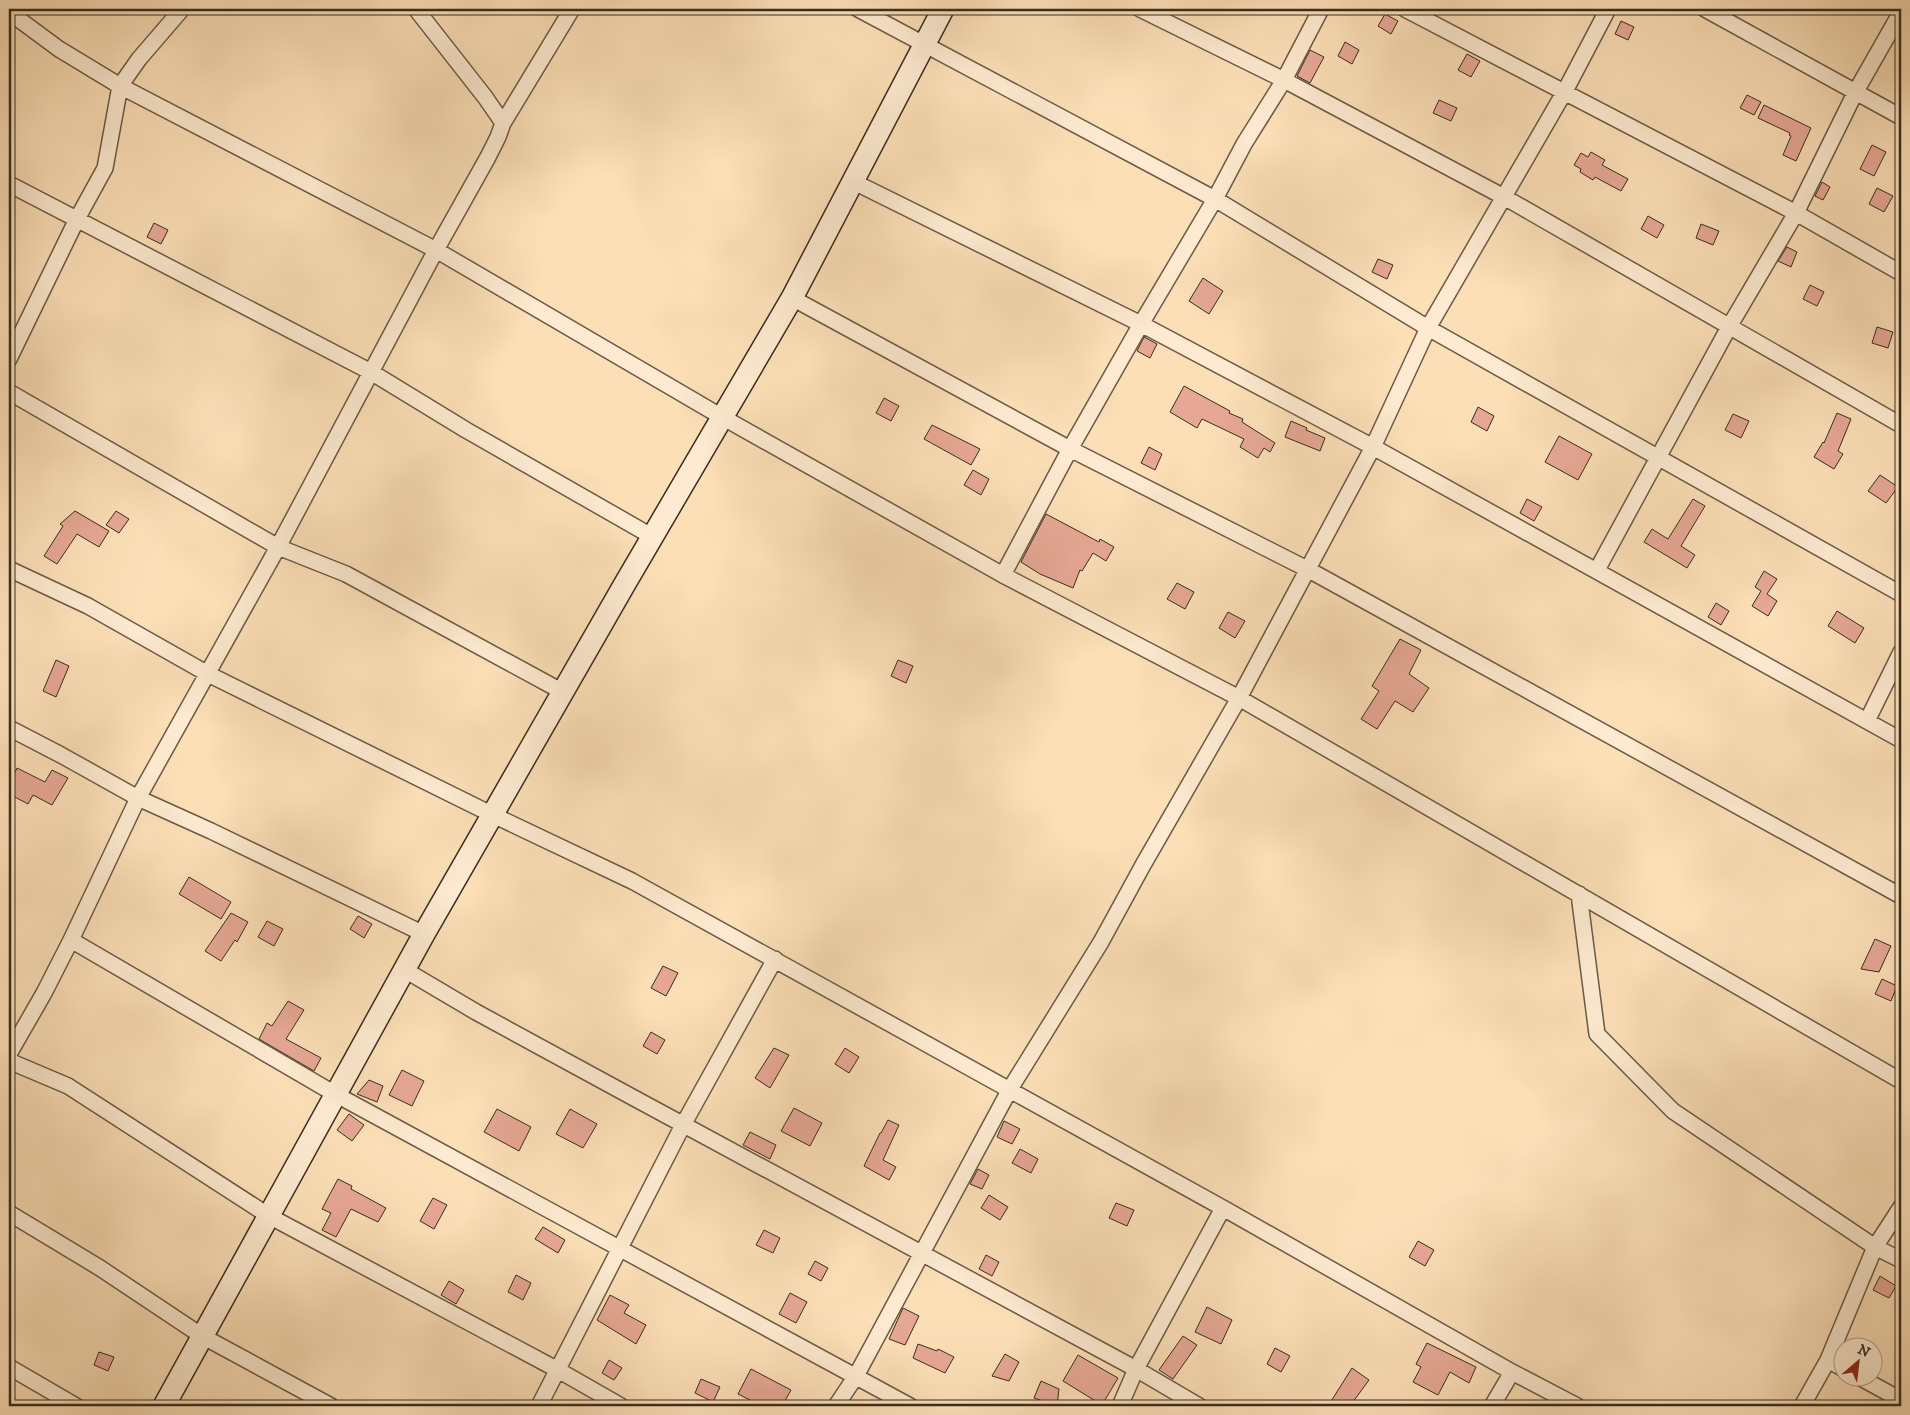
<svg xmlns="http://www.w3.org/2000/svg" width="1910" height="1415" viewBox="0 0 1910 1415" font-family="'IM FELL DW Pica',serif">
	<style>
		.building { fill: #e6a895; stroke: #392d1d }
		.lines { fill: none; stroke-linecap: round; stroke-linejoin: round }
		.street-casing { stroke: #6a5a44; stroke-width: 18 }
		.secondary-casing { stroke: #392d1d; stroke-width: 24 }
		.street { stroke: #fdead0; stroke-width: 15 }
		.secondary { stroke: #fdead0; stroke-width: 21 }
	</style>
	<rect width="100%" height="100%" fill="#fcdfb7"/>
	<filter id="stains"><feTurbulence type="fractalNoise" baseFrequency=".004" numOctaves="4"/><feColorMatrix values="0 0 0 0 .2 0 0 0 0 .09 0 0 0 0 .02 0 0 0 .5 -.17"/></filter>
	<radialGradient id="worn" r=".72"><stop offset=".6" stop-color="#630" stop-opacity="0"/><stop offset="1" stop-color="#630" stop-opacity=".3"/></radialGradient>
	<path class="building" d="M1385,14l13,7 -7,13 -13,-8z
		M1621,21l13,6 -6,13 -13,-6z
		M1345,42l14,8 -7,14 -14,-8z
		M1310,50l14,7 -14,26 -13,-7z
		M1467,54l13,7 -9,16 -13,-7z
		M1747,95l14,7 -7,13 -14,-7z
		M1439,100l18,8 -6,13 -18,-8z
		M1764,105l47,23 -15,33 -13,-6 8,-19 -2,-1 1,-2 -32,-15z
		M1872,145l14,7 -12,24 -14,-7z
		M1591,152l14,8 -3,5 26,14 -7,12 -26,-14 -2,3 -13,-8 1,-3 -7,-4 7,-12 7,4z
		M1822,182l8,5 -7,13 -8,-4z
		M1877,188l16,8 -9,16 -15,-8z
		M1648,216l16,9 -7,13 -16,-9z
		M154,223l14,7 -7,14 -14,-7z
		M1701,224l18,7 -6,14 -17,-7z
		M1787,247l10,5 -6,15 -13,-6z
		M1378,259l15,6 -6,14 -15,-7z
		M1203,278l20,13 -14,23 -20,-13z
		M1810,285l14,7 -7,14 -14,-7z
		M1877,327l16,5 -5,16 -16,-5z
		M1144,337l13,7 -7,14 -13,-7z
		M1184,386l46,25 -1,2 14,6 -1,3 33,21 -5,9 -6,-4 -6,10 -18,-11 4,-8 -42,-20 -5,9 -27,-16z
		M884,398l15,8 -8,15 -15,-8z
		M1478,407l16,9 -7,15 -16,-9z
		M1837,413l14,6 -13,32 5,3 -9,15 -20,-12 9,-15 1,1z
		M1733,414l16,7 -8,17 -16,-8z
		M1291,421l16,7 -1,2 19,8 -5,13 -35,-14z
		M932,425l48,24 -9,16 -47,-26z
		M1559,436l33,18 -14,26 -33,-18z
		M1149,447l13,7 -7,16 -14,-7z
		M973,470l16,9 -8,16 -17,-10z
		M1880,475l18,12 -12,16 -18,-12z
		M1527,499l15,8 -8,14 -14,-8z
		M1693,499l12,7 -24,40 14,9 -8,13 -43,-26 8,-13 16,10z
		M75,511l34,20 -10,16 -22,-13 -20,30 -13,-8 19,-30 -3,-2z
		M116,511l13,8 -10,14 -13,-8z
		M1046,514l53,28 1,-3 14,8 -8,14 -13,-8 -11,18 -2,-1 -7,18 -33,-14 -19,-12z
		M1764,571l13,8 -10,15 10,7 -9,15 -16,-10 9,-15 -6,-4z
		M1177,583l17,9 -9,17 -18,-10z
		M1716,603l13,8 -8,14 -13,-8z
		M1837,611l27,17 -9,15 -27,-17z
		M1228,612l17,9 -10,17 -16,-10z
		M1400,639l21,11 -12,24 20,14 -16,24 -18,-11 -18,28 -16,-10 18,-28 -7,-5z
		M56,660l13,6 -13,31 -13,-6z
		M898,660l15,6 -7,17 -15,-7z
		M17,768l28,14 7,-12 16,8 -16,27 -19,-10 -5,9 -19,-10v-9z
		M189,877l42,25 -10,17 -42,-25z
		M231,913l17,9 -11,20 -2,-2 -14,21 -16,-10z
		M358,916l14,8 -8,14 -14,-9z
		M267,921l16,8 -9,17 -16,-9z
		M1875,939l16,7 -12,26 -18,-3z
		M663,966l15,7 -12,23 -15,-8z
		M1882,979l15,7 -6,15 -16,-7z
		M288,1001l16,9 -18,29 35,19 -7,13 -55,-32 8,-16 5,3z
		M651,1032l14,8 -8,14 -14,-8z
		M774,1048l15,7 -19,33 -15,-10z
		M845,1048l14,9 -10,16 -14,-9z
		M402,1070l22,11 -12,25 -23,-11z
		M369,1080l14,6 -6,16 -20,-8z
		M794,1108l28,15 -12,23 -29,-15z
		M497,1109l34,18 -12,24 -35,-19z
		M570,1109l27,15 -14,24 -27,-14z
		M349,1114l15,11 -12,16 -15,-11z
		M888,1120l11,5 -16,35 13,7 -7,13 -25,-14 16,-33h1z
		M1004,1121l16,8 -8,15 -15,-7z
		M750,1132l26,13 -6,14 -27,-14z
		M1020,1149l18,10 -7,14 -19,-10z
		M978,1169l11,6 -7,14 -12,-5z
		M338,1179l14,7 -1,3 35,19 -8,14 -27,-13 -15,28 -14,-7 9,-17 -9,-4z
		M989,1195l19,12 -8,13 -19,-12z
		M433,1198l14,7 -13,24 -14,-8z
		M1116,1203l18,7 -7,16 -18,-8z
		M543,1227l22,13 -7,13 -23,-14z
		M764,1230l16,8 -7,15 -17,-8z
		M1418,1241l16,9 -9,16 -16,-9z
		M986,1255l13,7 -7,14 -13,-7z
		M815,1261l13,7 -7,13 -13,-7z
		M516,1275l15,8 -8,17 -15,-8z
		M1880,1276l16,10 -7,12 -16,-8z
		M449,1281l15,9 -8,14 -15,-9z
		M790,1293l17,9 -11,21 -17,-9z
		M610,1295l19,10 -5,8 22,12 -10,19 -39,-24z
		M1207,1307l25,13 -11,24 -26,-12z
		M903,1308l16,8 -14,29 -16,-6z
		M1183,1336l14,9 -24,34 -14,-9z
		M1427,1343l49,24 -7,16 -19,-11 -12,23 -25,-13 8,-15 -5,-3z
		M918,1344l19,7 1,-2 16,8 -9,16 -32,-15z
		M1275,1348l15,8 -9,16 -14,-8z
		M99,1352l15,5 -6,14 -14,-6z
		M1005,1354l14,8 -10,19 -17,-5z
		M1078,1355l40,23 -16,27 -39,-24z
		M609,1360l13,8 -8,12 -12,-7z
		M1352,1368l17,12 -19,26h-22z
		M751,1369l40,21 -9,16h-20l-24,-12z
		M701,1379l19,8 -7,15 -18,-9z
		M1041,1381l18,8 -2,17 -23,-8z"/>
	<g class="lines">
		<defs>
			<path id="street" d="M10,9l7,9 42,31 61,37 316,164 286,167 281,158 236,123 662,383
				M416,9l69,88 18,26
				M858,9l357,190 213,129 473,266
				M1140,9l144,71 220,117 397,228
				M1405,9l391,204 105,60
				M1705,9l196,108
				M854,182l287,142 232,123 528,293
				M9,184l362,188 95,58 187,107
				M792,298l278,151 239,121 592,326
				M9,359l68,-140 28,-51 15,-82 19,-27 43,-50
				M9,392l269,155 68,27 217,118
				M9,569l79,37 120,68 285,141 139,66 591,327 289,164 65,34
				M1597,570l132,-243 67,-114 59,-120 46,-81
				M1003,575l67,-126 71,-125 74,-125 29,-55 40,-64 37,-71
				M1867,721l34,-69
				M9,728l52,27 77,43 73,33 213,103
				M1579,894l18,140 76,77 202,136 26,13
				M71,940l264,154 575,312
				M405,970l71,42 158,86 502,271 63,37
				M9,1054l35,-61 27,-53 67,-142 140,-251 158,-297 52,-93 10,-20 5,-14 69,-114
				M9,1061l59,25 201,130 289,154 63,36
				M9,1213l91,55 102,68 129,70
				M1828,1360l14,8
				M9,1367l67,39
				M1861,1378l40,22
				M539,1406l144,-281 92,-166
				M836,1406l20,-30 154,-287 91,-147 42,-77 96,-167 134,-251 55,-119 137,-237 43,-82
				M1120,1406l16,-37 87,-161
				M1492,1406l20,-34
				M1802,1406l26,-46 47,-113 26,-40"/>
			<path id="secondary" d="M164,1406l260,-472 199,-347 169,-289 151,-289"/>
		</defs>
		<use href="#street" class="street-casing"/>
		<use href="#secondary" class="secondary-casing"/>
		<use href="#street" class="street"/>
		<use href="#secondary" class="secondary"/>
	</g>
	<rect width="1910" height="1415" fill="none" stroke="#fcdfb7" stroke-width="30"/>
	<rect x="10" y="10" width="1890" height="1395" fill="none" stroke="#392d1d" stroke-width="2.5"/>
	<rect x="15" y="15" width="1880" height="1385" fill="none" stroke="#392d1d"/>
	<g transform="translate(1858 1362) rotate(28)"><circle r="24" fill="#fdead0" stroke="#af9e88"/>
	<path d="M0-4L9 19L0 12L-9 19Z" fill="#8f2418"/>
	<text y="-8" font-size="14" font-weight="bold" text-anchor="middle" fill="#392d1d">N</text>
	</g>
	<rect width="100%" height="100%" filter="url(#stains)"/>
	<rect width="100%" height="100%" fill="url(#worn)"/>
</svg>
